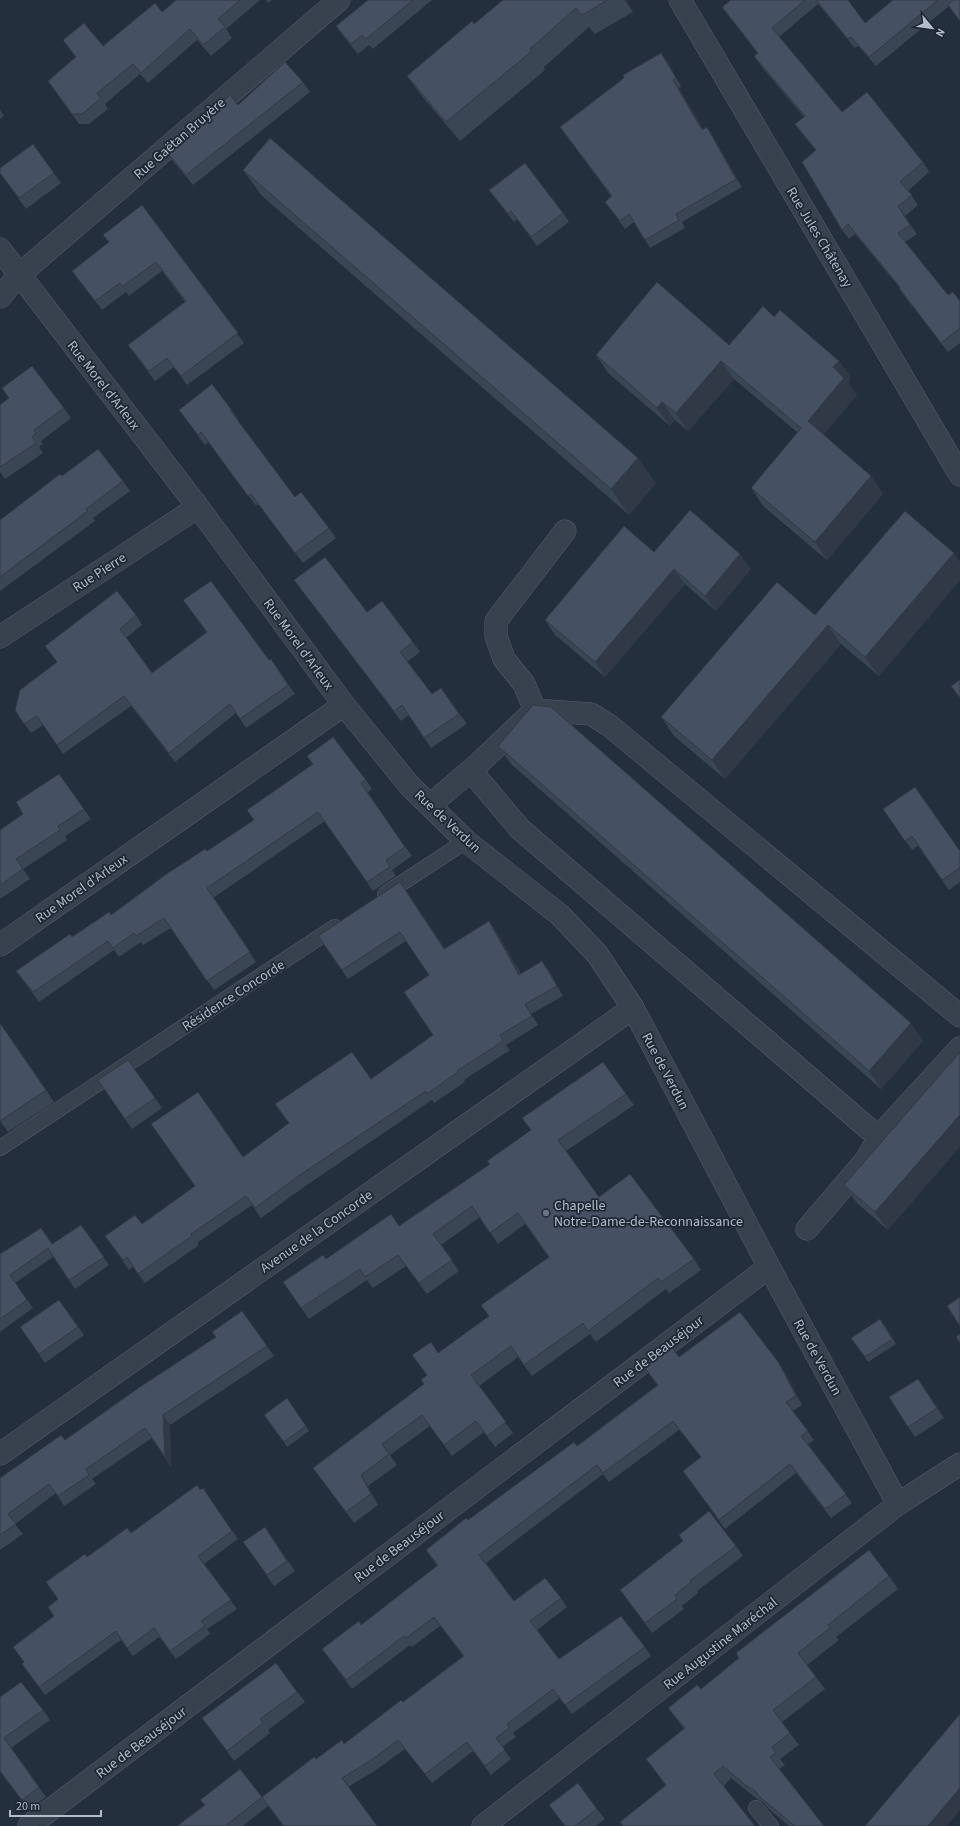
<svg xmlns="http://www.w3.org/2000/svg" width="960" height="1826" viewBox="0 0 960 1826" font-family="'Source Sans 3',sans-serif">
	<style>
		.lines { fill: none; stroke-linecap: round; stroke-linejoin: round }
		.service-casing { stroke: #565f6c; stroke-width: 16 }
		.minor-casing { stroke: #565f6c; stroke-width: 23 }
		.service { stroke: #38414e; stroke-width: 15 }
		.minor { stroke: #38414e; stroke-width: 22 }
		.wall { fill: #3b4654 }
		.shaded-wall { fill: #303945 }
		.building { fill: #455162; stroke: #303945 }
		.worship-dot { fill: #6b7280; stroke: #1d2633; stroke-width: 1.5 }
		.labels { text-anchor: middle; stroke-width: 3.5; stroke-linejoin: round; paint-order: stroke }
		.street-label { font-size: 14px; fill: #b4bcc9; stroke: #1d2633 }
		.poi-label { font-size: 14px; fill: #b4bcc9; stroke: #1d2633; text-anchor: start }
	</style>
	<rect width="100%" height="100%" fill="#242f3e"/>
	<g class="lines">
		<defs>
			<path id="service" d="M385,894l81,-53
				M0,1148l335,-221
				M756,1808l15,18"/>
			<path id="minor" d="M680,0l280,475
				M0,249l198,258 146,198 65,80 57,56 94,74 37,39 36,54 136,259 129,237
				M0,297l19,-22 320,-275
				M0,637l198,-130
				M535,710l56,4 19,12 350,290
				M471,771l49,58 349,300 12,5 79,-86
				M430,805l46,-39 59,-56 -11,-26 -20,-25 -8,-23v-15l69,-90
				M0,945l344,-240
				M807,1229l59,-69 15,-26
				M0,1454l633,-446
				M29,1826l740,-559
				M483,1826l415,-322 62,-40"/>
		</defs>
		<use href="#service" class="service-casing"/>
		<use href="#minor" class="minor-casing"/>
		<use href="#service" class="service"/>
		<use href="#minor" class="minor"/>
	</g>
	<path class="wall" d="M176,0h84l-34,29 6,9 -21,18 -14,-16 -49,43 -8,-9 -35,30 3,5 -19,15h-10l-31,-43 27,-24 -12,-17 40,6 59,-34z
		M266,0h6l-4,3z
		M367,0h65l-59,49 -4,-4 -11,9 -15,-18 -7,-10 32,-26z
		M503,0h123l7,12 -38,22 -6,-7 -45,40 1,3 -85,71 -39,-46 -14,-19 67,-52z
		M731,0h117l17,23 28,-23h67l-11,6 -73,60 -18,-20 -3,2 -37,-44 -39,33 63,75 81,50 6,10 -21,19 10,14 -13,11 12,18 -12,8 43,53 12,6v42l-12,9 -43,-55 -6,-9v-1l-44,-53 -6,5 -7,-9 -26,-80 -14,-16 -7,-10 9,-7 -43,-51 -7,-10 4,-2 -36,-47z
		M667,61l14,25 -2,2 24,41 4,-2 5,8 30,52 -60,35 3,6 -35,20 -5,-8 -11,-18 -9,7 -15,-20 -5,-7 6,-6 -51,-69z
		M303,82l7,10 -117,93 -21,-25 -7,-10 73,-45z
		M0,110l4,6 -4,3z
		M33,144l28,39 -35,26 -26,-36z
		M243,170l413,313 -27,32 -368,-320z
		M489,190l74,23 6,9 -32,24 -20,-27 -3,3z
		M142,205l102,138 -57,42 -13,-18 -19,14 -27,-36 57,-43 -23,-31 -33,25 -3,-4 -24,18 -30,-39 37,-29 -6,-7z
		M774,317l65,44 12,17 -3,5 9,12 -34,40 48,41 12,18 -56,66 -64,-54 -12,-18 47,-55 -64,-54 -46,52 -13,-11 -5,6 -62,-53 -12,-18 133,-10z
		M2,388l62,20 7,10 -30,23 2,3 -4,3 4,6 -38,26 -5,-7v-67l9,-6z
		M231,409l7,10 -1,1 58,77 34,31 7,10 -33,25 -45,-59 -2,2 -47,-64 -4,3 -26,-35z
		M62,476l61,5 7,10 -37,27 2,3 -95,70v-71z
		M654,552l97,17 -35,42 -31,-27 -80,93 -50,-42 -10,-15z
		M960,562v18l-81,96 -38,-32 -116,135 -51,-43 -13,-19 154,-102z
		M294,580l73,32 46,30 7,10 -13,10 25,32 9,-6 26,36 -36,24 -22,-33 -8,6z
		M183,600l86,60 2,-1 24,35 -49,34 -10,-15 -61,49 -44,-56 -68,48 -20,-29 -12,8 -16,-23 42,-48 -12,-16 91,-31 6,10 -16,13 26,35 55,-41z
		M498,746l425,295 -42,48 -370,-325z
		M307,756l59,24 6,9 -5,4 45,63 -20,14 4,6 -23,15 -48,-70 -112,77 43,64 -42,28 -43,-62 -28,17 -2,-3 -22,15 -5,-7 -75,52 -23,-31 56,-34 39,-22 143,-95 58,-56z
		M59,774l32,45 -26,17 2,4 -44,29 7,10 -30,20v-69l23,-16z
		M883,809l77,42v31l-11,8 -31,-44 -6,4z
		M400,882l45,67 44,-28 7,10 25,43 21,-13 7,10 14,25 -32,18 7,11 -32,20 4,5 -46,30 1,2 -31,21 -2,-3 -128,87 -43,31 -9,-13 -55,38 2,2 -54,38 -12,-16 -4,3 -24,-34 37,-12 101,-67 128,-78 62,-44 -4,-60 -23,-34 -58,38 -30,-43z
		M0,1023l54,79 -46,30 -8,-11z
		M960,1052l-72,178 -31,-27 -13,-18z
		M128,1060l34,48 -30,21 -34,-49z
		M626,1094l8,11 -68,46 33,46 95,62 7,11 -32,23 -3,-4 -70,53 -6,-8 -58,42 -14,-19 -39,29 34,47 -18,14 -11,-15 -32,24 -22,-30 -40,29 7,10 -29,21 10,19 -24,18 -41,-55 111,-84 3,-8 -15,-21 26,-2 51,-37 60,-59 -24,-33 -27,20 -18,-27 -39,28 18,26 -32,23 -21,-28 -33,22 -6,-8 -58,39 -26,-37 43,-23 73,-33z
		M81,1225l28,40 -34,24 -22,-32 -38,26 18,25 -33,24v-78l52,-10z
		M59,1300l25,35 -39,28 -25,-36z
		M242,1311l32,45 -104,69 1,42 -19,-29 -60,41 4,5 -32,22 -8,-13 -41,31 8,10 -23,16v-72l65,-38 151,-103z
		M884,1324l12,20 -28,18 -17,-24z
		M679,1357l106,15 17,33 -9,6 21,29 -6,4 44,59 -21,15 -35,-45 -71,56 -42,-58 18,-14 -22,-27 -70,52 -6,-8 -117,89 28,38 47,-3 6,9 -30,23 22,29 86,-12 6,9 -79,58 -12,-16 -47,35 3,4 -14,10 9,12 -20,16 -18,-24 -41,32 -27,-34 -29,21 -28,17 29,39h-94l-15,-20 -25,20h-66l85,-29 54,-38 28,-15 59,-42 60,-46 -23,-30 -28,21 -2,-2 -58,44 -30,-40 39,-24 76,-59 -11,-16 42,-30 109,-74 81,-60 -14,-19z
		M918,1379l26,39 -29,19 -7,-10z
		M287,1398l22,33 -22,16 -23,-32z
		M203,1488l35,51 -34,25 33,45 -30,20 3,5 -34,25 -17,-22 -26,19 -12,-16 -76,55 -23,-31 2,-2 30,-46 4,-17 29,-42 44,-24z
		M272,1538l23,33 -21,15 -31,-44z
		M736,1546l7,10 -46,35 1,2 -16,13 2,3 -32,24 -32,-43z
		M889,1576l9,13 -62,48 3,3 -32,25 18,24 -43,33 17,23 -19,14 5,6 -6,4 45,57h-35l-20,-17 -6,-7 -6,-3 -26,-21 -7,8h-58l-20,-27 38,-30 -16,-21 33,-19 38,-31 -3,-5z
		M276,1663l29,39 -37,28 2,3 -36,28 -32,-43z
		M0,1697l43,13 7,10 -39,28 35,49 -17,13 -29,-38z
		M549,1805l48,4 8,10 -9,7h-31z"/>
	<path class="shaded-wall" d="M624,0h2l7,12z
		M661,53l6,8 14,25 -5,-8z
		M673,80l6,8 29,50 -6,-8z
		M707,127l5,8 30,52 -6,-8z
		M898,206l7,10 12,18 -7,-9z
		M721,361l13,18 -46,52 -12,-18z
		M839,361l12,17 -3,5 9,12 -37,44 -12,-18 25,-54z
		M662,402l13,18 -5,6 -13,-18z
		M638,458l18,25 -27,32 -18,-26z
		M871,476l12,18 -56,66 -12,-18z
		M954,553l6,9v18l-81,96 -14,-19z
		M740,554l11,15 -35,42 -11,-15z
		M674,569l11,15 -80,93 -10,-15z
		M828,625l13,19 -116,135 -13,-19z
		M489,921l7,10 30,54 -7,-10z
		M542,961l7,10 14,25z
		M911,1023l12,18 -42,48 -12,-18z
		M960,1115v32l-72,83 -13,-18z
		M779,1363l6,9 17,33 -6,-9z
		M918,1379l7,10 19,29 -7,-10z
		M163,1415l7,10 1,42 -6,-10z
		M361,1475l7,11 10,19 -7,-11z
		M960,1788v22l-13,16h-19z"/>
	<path class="building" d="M176,0h64l-22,19 7,8 -22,18 -13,-16 -49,44 -8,-9 -36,29 4,5 -19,16h-10l-24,-33 28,-24 -13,-17 21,-17 19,23 52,-43 7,9z
		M368,0h45l-47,39 -4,-4 -11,9 -15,-18z
		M503,0h104l-25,15 -6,-7 -46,41 2,2 -86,71 -39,-46 65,-55 2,3z
		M731,0h74l-33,28 70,84 25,-20 56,70 -23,20 12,13 -14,11 12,19 -12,8 50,62 5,-3 7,9v27l-19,15 -42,-55 1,-1 -52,-63 -6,6 -40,-68 14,-12 -21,-26 10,-8 -51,-60 4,-3 -36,-46z
		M816,0h32l17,23 28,-23h45l-69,57 -18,-20 -3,2z
		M953,0h7v21l-12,-16z
		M661,53l15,25 -3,2 29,50 5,-3 29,52 -60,35 3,6 -34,20 -16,-26 -9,7 -15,-19 7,-6 -52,-69 64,-49 -1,-3z
		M285,62l18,20 -117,93 -21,-25 65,-55 8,10z
		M270,138l368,320 -27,31 -368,-319z
		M33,144l21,29 -35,25 -19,-25v-5z
		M525,163l38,50 -32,24 -20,-26 -3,3 -19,-24z
		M142,205l96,128 -57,43 -14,-18 -18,13 -21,-26 58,-44 -30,-39 -33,24 -3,-3 -25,18 -23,-30 37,-29 -6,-7z
		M657,282l72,63 34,-39 11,11 6,-7 59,51 -6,6 11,11 -36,43 63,55 -56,66 -64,-54 50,-60 -80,-67 -45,52 -14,-11 -5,6 -61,-53z
		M32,366l32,42 -30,22 2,3 -4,4 4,6 -36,24v-62l9,-7 -7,-10z
		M212,384l19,25 -1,1 65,87 6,-5 28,36 -34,25 -44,-59 -3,2 -47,-64 -3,3 -19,-25z
		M98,449l25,32 -37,28 2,2 -88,66v-57l60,-46 2,2z
		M690,510l50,44 -35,42 -31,-27 -79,93 -50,-42 79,-94 30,26z
		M905,511l49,42 -89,104 -37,-32 -116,135 -51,-43 116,-135 38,33z
		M325,557l42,55 15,-11 31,41 -13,10 32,42 9,-6 18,26 -35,24 -22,-33 -8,6 -100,-131z
		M211,581l58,79 2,-1 17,26 -48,34 -10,-15 -61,49 -45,-57 -67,49 -20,-29 -13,8 -9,-14 5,-20 37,-28 -12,-16 72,-55 19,24 -16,14 32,44 55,-41 -24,-32z
		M960,680v18l-9,-12z
		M533,705l18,2 360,316 -42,48 -371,-325z
		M333,737l33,43 -5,3 44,64 -19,13 4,7 -23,15 -49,-70 -111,76 43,64 -43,29 -43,-63 -28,18 -2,-3 -21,15 -5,-7 -75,51 -17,-21 54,-37 2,3 37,-25 2,3 57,-42 37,-24 2,2 47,-31 -7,-10 66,-46 -6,-8z
		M59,774l25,35 -26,17 2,4 -44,29 7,10 -23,16v-55l23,-16 -7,-12z
		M915,787l45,64v17l-18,12 -30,-44 -7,5 -22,-32z
		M400,882l44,67 45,-28 30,54 23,-14 15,25 -32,18 7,12 -32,19 3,6 -46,30 1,1 -31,22 -1,-3 -129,86 -42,31 -9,-12 -55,38 1,2 -54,38 -11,-17 -4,3 -18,-24 30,-21 7,9 53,-38 -44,-62 47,-32 45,65 46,-34 -14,-19 77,-52 19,27 62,-44 -29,-43 25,-17 -29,-43 -58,38 -24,-34z
		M0,1023l46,67 -46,31z
		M960,1052v63l-85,97 -31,-27z
		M128,1060l27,38 -30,21 -27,-39z
		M603,1062l23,32 -68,46 41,57 31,-23 64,85 -33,23 -3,-4 -70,53 -5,-8 -59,42 -13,-19 -40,29 35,47 -19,14 -11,-15 -32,24 -22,-30 -40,29 7,10 -28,21 10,19 -25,18 -33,-44 111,-84 -3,-4 6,-5 -15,-20 19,-13 7,11 51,-37 -8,-11 68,-48 -31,-44 -28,20 -18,-27 -39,28 19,26 -33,23 -21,-28 -33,22 -5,-8 -59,39 -18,-26 40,-27 3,4 65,-45 8,12 91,-62 -3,-3 44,-31 -9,-12z
		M81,1225l23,32 -35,23 -21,-32 -38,27 17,25 -27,19v-65l41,-26 11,16z
		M960,1297v29l-13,-20z
		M59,1300l19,27 -39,27 -19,-27z
		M242,1311l25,35 -104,69 2,42 -20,-29 -59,41 3,6 -31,21 -9,-12 -41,30 8,10 -16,11v-57l61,-43 4,5 72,-51 79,-52 -4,-5z
		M740,1312l39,51 17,33 -10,6 22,29 -7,5 45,58 -21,15 -35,-45 -71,56 -36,-49 18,-14 -28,-36 -70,52 -6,-8 -118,90 35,46 31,-23 16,20 -31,23 29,38 62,-43 24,31 -80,58 -12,-16 -46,35 2,4 -13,10 9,12 -20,16 -18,-24 -42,32 -27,-34 -28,21 -28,17 35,48h-93l-22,-29 52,-40 2,2 26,-19 2,4 57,-44 2,2 61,-46 -30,-39 -28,21 -2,-2 -58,44 -24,-31 37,-28 2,4 77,-60 -12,-15 40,-32 2,2 106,-78 3,4 81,-61 -14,-18 28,-20 7,10z
		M880,1319l12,20 -27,18 -14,-19z
		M960,1334v9l-4,-6z
		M918,1379l19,29 -29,19 -19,-30z
		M287,1398l19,28 -22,16 -20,-27z
		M197,1485l3,5 3,-2 29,43 -34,25 33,44 -30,21 4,5 -35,25 -16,-23 -27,20 -11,-17 -77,56 -17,-23 2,-2 -11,-15 41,-31 -6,-9 10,-8 -12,-17 39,-28 2,3 40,-29 4,5z
		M709,1511l27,35 -46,35 1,1 -16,13 2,4 -32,24 -25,-33 63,-49 -4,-6z
		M265,1527l22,34 -20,14 -24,-33z
		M869,1550l20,26 -61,49 2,3 -32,25 18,24 -43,33 17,23 -18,14 4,6 -6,4 54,69h-29l-35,-29 -6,-7 -6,-3 -25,-21 -9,8 41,52h-132l-3,-4 46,-37 -20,-26 39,-31 -17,-20 29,-23 4,4 38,-31 -3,-5z
		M276,1663l21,29 -37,27 3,4 -36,28 -25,-33z
		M21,1682l22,28 -39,28 35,49 -17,13 -22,-29v-74z
		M960,1714v74l-32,38h-63z
		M240,1769l22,28 -37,29h-48l28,-21 -5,-5z
		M578,1783l19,26 -22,17h-10l-16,-21z
		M42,1824l1,2h-4z"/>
	<circle class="worship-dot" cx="546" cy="1213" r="4"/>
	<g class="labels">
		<g class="street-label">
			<text transform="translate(179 138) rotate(-41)" y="5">Rue Gaëtan Bruyère</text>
			<text transform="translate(820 237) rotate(59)" y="5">Rue Jules Châtenay</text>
			<text transform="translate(104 385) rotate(52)" y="5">Rue Morel d'Arleux</text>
			<text transform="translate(99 572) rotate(-33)" y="5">Rue Pierre</text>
			<text transform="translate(299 644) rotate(54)" y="5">Rue Morel d'Arleux</text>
			<text transform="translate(448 821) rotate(43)" y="5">Rue de Verdun</text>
			<text transform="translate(81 888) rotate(-35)" y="5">Rue Morel d'Arleux</text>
			<text transform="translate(233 995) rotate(-33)" y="5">Résidence Concorde</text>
			<text transform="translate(666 1071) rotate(62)" y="5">Rue de Verdun</text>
			<text transform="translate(316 1231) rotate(-35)" y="5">Avenue de la Concorde</text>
			<text transform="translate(658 1351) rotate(-37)" y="5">Rue de Beauséjour</text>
			<text transform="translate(818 1357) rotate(61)" y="5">Rue de Verdun</text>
			<text transform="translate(399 1546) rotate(-37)" y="5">Rue de Beauséjour</text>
			<text transform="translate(720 1643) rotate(-38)" y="5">Rue Augustine Maréchal</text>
			<text transform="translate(141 1742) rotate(-37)" y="5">Rue de Beauséjour</text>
		</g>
		<g class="poi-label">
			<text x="554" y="1210">Chapelle<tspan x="554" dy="16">Notre-Dame-de-Reconnaissance</tspan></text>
		</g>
	</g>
	<g transform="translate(932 28) rotate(119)" stroke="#1d2633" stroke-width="3" paint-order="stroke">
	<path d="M0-3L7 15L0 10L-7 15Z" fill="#b4bcc9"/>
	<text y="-6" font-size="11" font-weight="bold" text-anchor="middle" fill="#b4bcc9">N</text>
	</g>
	<path d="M10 1810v6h91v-6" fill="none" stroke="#b4bcc9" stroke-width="2"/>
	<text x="16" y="1810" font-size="12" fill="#b4bcc9" stroke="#1d2633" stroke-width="3" paint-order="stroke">20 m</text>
</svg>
